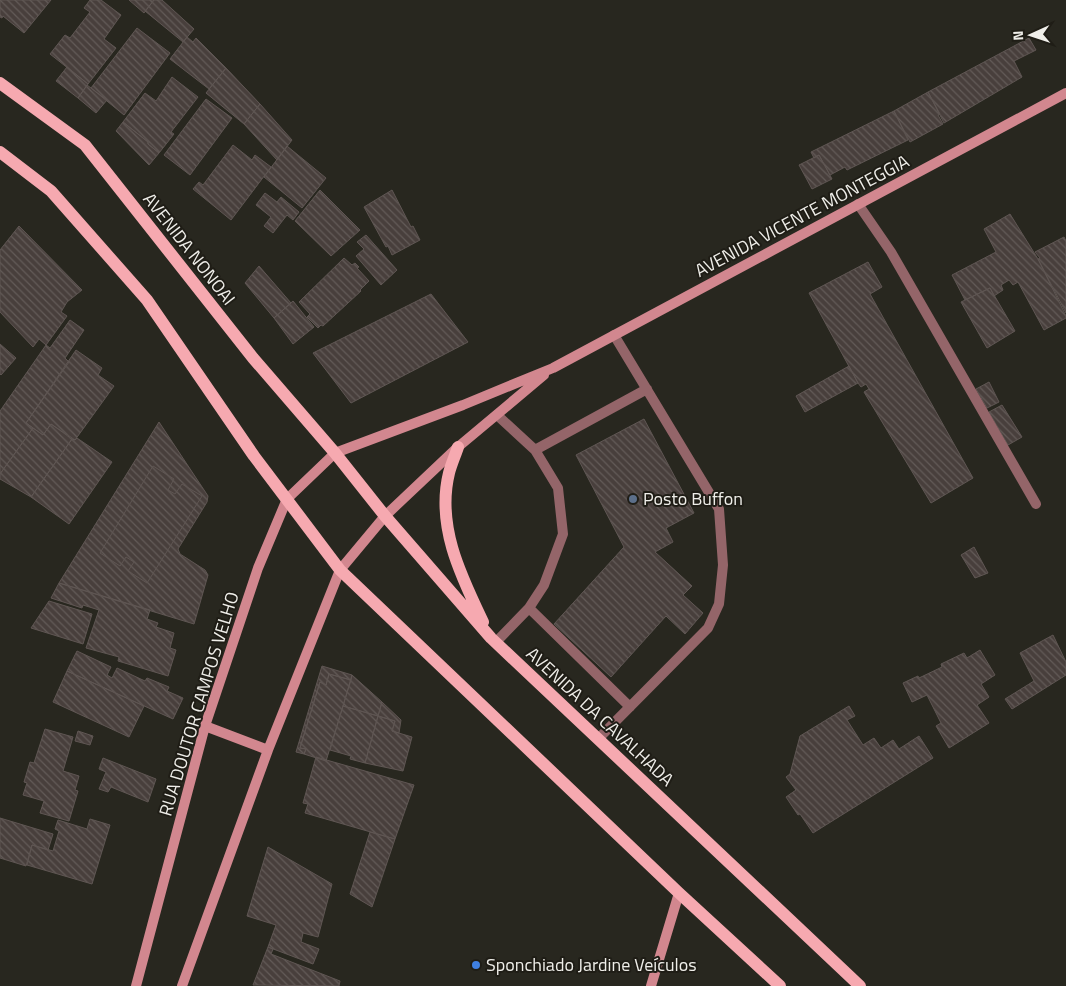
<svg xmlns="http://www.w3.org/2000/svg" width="1066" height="986" viewBox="0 0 1066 986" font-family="'Titillium Web',sans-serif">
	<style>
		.building { fill: url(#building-back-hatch); stroke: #5f5653 }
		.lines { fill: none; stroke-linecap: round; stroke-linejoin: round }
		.lane { stroke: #946569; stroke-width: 10 }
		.secondary { stroke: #d2878f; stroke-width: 10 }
		.primary { stroke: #f6a9b0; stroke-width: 12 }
		.service-dot { fill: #5c6f8a; stroke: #1f1d16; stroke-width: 2 }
		.shop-dot { fill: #3f7fe0; stroke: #1f1d16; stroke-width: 2 }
		.labels { text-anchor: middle; stroke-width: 4; stroke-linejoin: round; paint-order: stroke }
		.street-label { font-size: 18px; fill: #efeee9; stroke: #1f1d16 }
		.poi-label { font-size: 18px; fill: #efeee9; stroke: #1f1d16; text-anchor: start }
	</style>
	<defs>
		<pattern id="building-back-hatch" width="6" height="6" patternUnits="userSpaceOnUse" patternTransform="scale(1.25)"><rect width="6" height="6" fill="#483f3c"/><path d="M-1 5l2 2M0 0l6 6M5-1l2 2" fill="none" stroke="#635b58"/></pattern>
	</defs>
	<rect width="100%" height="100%" fill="#28271f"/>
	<path class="building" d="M0,0h51l-27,33 -21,-17 -1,2 -2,-1z
		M90,0h11l20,15 -17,24 12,9 -28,36 -38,-30 15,-19 5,3 20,-26 -6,-4z
		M129,0h25l-10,13z
		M154,0h8l32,29 -11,13 -38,-31z
		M137,28l33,25 -46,62 -33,-27z
		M187,37l6,5 3,-4 30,30 -17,21 -39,-30z
		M1029,38l7,12 -22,11 8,16 -78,46 -16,-31z
		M67,67l21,17 -10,14 -22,-17z
		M226,68l34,36 -16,20 -38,-31z
		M172,77l26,20 -27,35 3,2 -15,19 -11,-9v-2l-25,-20 22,-29 11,8z
		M87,85l20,15 -11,13 -18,-15z
		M928,92l12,22 -2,1 5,9 -33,18 -16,-31z
		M206,99l26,19 -42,57 -26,-20z
		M260,104l32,36 -15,20 -33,-36z
		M894,111l14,29 -61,30 -2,-3 -15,8 -11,-20 -5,3 -3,-6z
		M123,122l25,20v2l11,9 -10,12 -33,-34z
		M233,145l19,15 3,-5 16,12 -40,53 -38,-31 6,-7 4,3z
		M287,146l39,32 -24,30 -38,-31z
		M819,155l13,24 -20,10 -13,-24z
		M320,190l40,40 -29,26 -36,-35z
		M392,190l19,37 2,-1 7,14 -28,15 -4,-9 -2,1 -22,-40z
		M265,193l12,9 4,-5 18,15 -6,8 -6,-5 -14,18 -9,-7 7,-9 -15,-12z
		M1010,214l28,45 28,57v2l-22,12 -26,-48 -5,3 -4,-5 -8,5 2,5 -9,6 -4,-8 -25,12 -13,-25 44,-23 -12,-23z
		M19,226l63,64 -15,12 -6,10 6,4 -21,29 -7,-6 -6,8 -33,-35v-62z
		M366,235l31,35 -16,15 -25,-29 8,-7 -7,-7z
		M1064,237l2,4v72l-28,-54 2,-1 -5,-6z
		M344,258l8,7 3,-2 4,4 -2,1 12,13 -9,9 1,1 -38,35 -2,-1 -3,3 -11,-11 3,-3 -11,-12z
		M868,262l14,25 -12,7 103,184 -42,25 -67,-111 5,-3 -3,-5 -5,3 -3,-4 -49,-90z
		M259,266l32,37 -17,15 -29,-35z
		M990,288l25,43 -28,17 -26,-46z
		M431,294l37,48 -117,61 -38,-50z
		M293,301l21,26 -21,17 -19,-26z
		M70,320l14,10 -19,28 4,4 -43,61 7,5 -33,46v-63l46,-66 4,3z
		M0,344l16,14 -15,17 -1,-1z
		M76,350l26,18 -4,7 16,11 -39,54 -24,-16 -8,11 -17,-12z
		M849,366l9,17 -53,29 -9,-16z
		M989,382l10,20 -12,6 -11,-19z
		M1002,405l20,32 -14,8 -19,-33z
		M644,419l50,94 -28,15 7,14 -18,10 37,34 -9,9 20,18 -18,21 -19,-18 -55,61 -57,-53 70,-77 -48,-92z
		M159,422l49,74 -1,6 -29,47 2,5 25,16 3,5 -14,49 -135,-41z
		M51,424l21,15 -41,58 -31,-18v-5l33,-46 10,7z
		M77,438l35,24 -43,62 -38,-27 41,-58 3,1z
		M153,466l21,13 -6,11 7,4 7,-10 20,12 -55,87 -19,-12 6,-9 -8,-5 -6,9 -20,-13z
		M974,547l14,26 -13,5 -14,-23z
		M59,583l91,27 -3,9 11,4 -2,4 18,6 -4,15 6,2 -8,26 -50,-15 1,-4 -33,-9 13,-38 -16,-5 -1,3 -31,-10z
		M49,601l43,13 -9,30 -52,-16z
		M1053,635l13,27v13l-54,34 -7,-10 29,-18 -14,-28z
		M980,650l15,25 -14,9 8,13 -12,8 12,18 -40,25 -13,-22 5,-3 -14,-28 -15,7 -9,-19 15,-7 1,2 23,-11 -1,-3 23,-11 3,5z
		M77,651l34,16 -4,8 5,3 5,-10 28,13 2,-3 22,9 -2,4 16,7 -10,21 -106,-48z
		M322,666l30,9 -1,5 -22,-6 -3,11 -6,-3 -20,66 6,1 -2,5 -8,-2z
		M67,671l77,35 -15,31 -76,-35z
		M329,674l22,6 -25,81 -22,-7 2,-5 -6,-1 20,-66 6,3z
		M352,675l30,27 -4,14 -35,-10z
		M382,702l19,18 -2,13 -7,-2 3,-10 -17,-5z
		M343,706l35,10 -13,47 -15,-4 1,-3 -21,-6z
		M849,706l6,10 -8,4 16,25 11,-7 7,10 12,-8 6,9 20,-13 14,22 -120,75 -13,-19 -2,1 -12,-18 10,-7 -10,-13 4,-3 10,-38z
		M378,716l17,5 -3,10 20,6 -9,34 -38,-8z
		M45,729l28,8 -10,34 16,5 -4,14 3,1 -9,30 -29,-8 4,-12 -21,-6 4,-12 -3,-1 6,-20 4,1z
		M78,731l15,5 -3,9 -15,-4z
		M316,757l98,28 -19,54 -90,-26 3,-9 -5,-1z
		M103,758l53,21 -8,23 -37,-15 -3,5 -9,-3 7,-17 -7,-3z
		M0,818l53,16 -5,16 -16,-5 -6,21 -26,-8z
		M90,819l20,6 -18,59 -65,-19 5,-20 21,6 6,-20 -4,-2 3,-9 29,9z
		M370,832l25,7 -23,68 -22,-13z
		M268,847l64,37 -14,53 -15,-4 -2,9 18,7 -6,15 -45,-17 8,-22 -29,-9z
		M268,947l5,2 -2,5 69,27 -1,5 -86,-1z"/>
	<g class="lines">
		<path class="lane" d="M858,204l33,48 145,252
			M535,450l112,-61
			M529,608l101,99
			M496,642l33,-34 15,-23 19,-51 -5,-46 -23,-38 -38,-35
			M598,739l110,-111 11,-24 4,-39 -4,-56 -105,-174"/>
		<path class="secondary" d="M205,726l63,24
			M136,986l69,-260 53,-158 29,-69 48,-46 128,-48 90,-37 513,-275
			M182,986l86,-236 72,-180 45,-54 73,-69 86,-72
			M651,986l28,-93"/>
		<path class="primary" d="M0,83l85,62 168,213 82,95 50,63 106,122 369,348
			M0,152l51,39 96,109 107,156 86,114 339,323 101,93
			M458,447c-3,9 -7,18 -9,26 -13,53 12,103 34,149"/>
	</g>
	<circle class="service-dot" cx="633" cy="499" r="5"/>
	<circle class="shop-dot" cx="476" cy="965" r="5"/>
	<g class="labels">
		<g class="street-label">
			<text transform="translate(802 216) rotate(-28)" y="6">AVENIDA VICENTE MONTEGGIA</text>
			<text transform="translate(189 249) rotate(52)" y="6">AVENIDA NONOAI</text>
			<text transform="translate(199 704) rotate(-73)" y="6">RUA DOUTOR CAMPOS VELHO</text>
			<text transform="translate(600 717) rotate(43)" y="6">AVENIDA DA CAVALHADA</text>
		</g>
		<g class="poi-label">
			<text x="643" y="505">Posto Buffon</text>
			<text x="486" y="971">Sponchiado Jardine Veículos</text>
		</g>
	</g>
	<g transform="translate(1031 35) rotate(267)" stroke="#1f1d16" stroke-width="4" paint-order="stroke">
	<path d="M0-4L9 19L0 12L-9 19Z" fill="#efeee9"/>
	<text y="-8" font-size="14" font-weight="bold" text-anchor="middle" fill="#efeee9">N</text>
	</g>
</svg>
